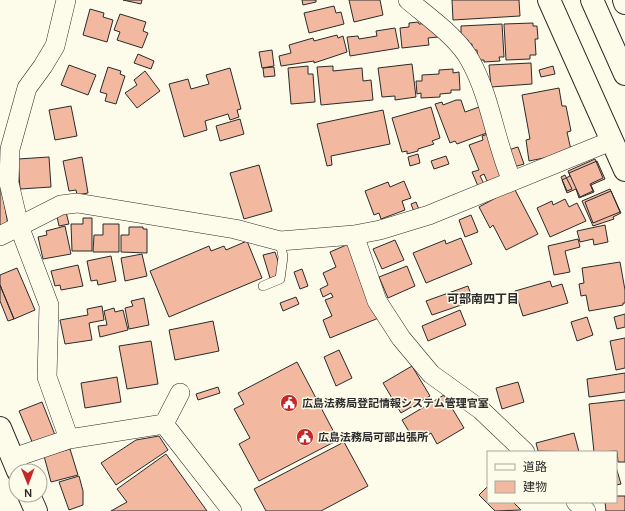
<svg xmlns="http://www.w3.org/2000/svg" width="625" height="511" viewBox="0 0 625 511" font-family="Manrope,'Noto Sans JP',sans-serif">
	<style>
		.building { fill: #f2b8a0; stroke: #2b2b2b }
		.lines { fill: none; stroke-linecap: round; stroke-linejoin: round }
		.service-casing { stroke: #2b2b2b; stroke-width: 10 }
		.minor-casing { stroke: #2b2b2b; stroke-width: 20 }
		.tertiary-casing { stroke: #2b2b2b; stroke-width: 24 }
		.trunk-casing { stroke: #2b2b2b; stroke-width: 24 }
		.service { stroke: #fdfbea; stroke-width: 9 }
		.minor { stroke: #fdfbea; stroke-width: 19 }
		.tertiary { stroke: #fdfbea; stroke-width: 22 }
		.trunk { stroke: #fdfbea; stroke-width: 22 }
		.labels { text-anchor: middle; stroke-width: 3; stroke-linejoin: round; paint-order: stroke }
		.poi-label { font-size: 11px; font-weight: bold; fill: #2b2b2b; stroke: #fdfbea; text-anchor: start }
		.neighbourhood-label { font-size: 12px; font-weight: bold; fill: #2b2b2b; stroke: #fdfbea }
	</style>
	<rect width="100%" height="100%" fill="#fdfbea"/>
	<path class="building" d="M123,0h19l-1,4z
		M302,0h14v2l-13,3z
		M349,0h31l3,15 -29,7z
		M452,0h67l1,16 -67,4z
		M334,6l2,7 5,-1 3,12 -35,9 -5,-20z
		M90,9l14,4 -1,4 10,3 -6,22 -24,-7z
		M120,14l26,8 -3,9 5,2 -6,15 -25,-8 3,-8 -6,-2z
		M418,22l1,2 11,-1 8,14 -10,1 1,7 -27,3 -2,-20 9,-1v-4z
		M533,23v3h4l1,13h-3l1,16h-6v4l-24,1 -2,-36z
		M502,24l2,33h-5l1,4 -16,1v-2h-6l-1,-10h-5v-6h-4v-4h-7v-14z
		M395,28l4,20 -49,8 -3,-19 11,-1 1,3 18,-3 -1,-5z
		M337,35l1,3 5,-2 4,16 -33,11v-2l-33,5 -2,-10 12,-3 -2,-8 24,-7 1,3z
		M272,50l2,16 -12,2 -3,-16z
		M138,54l16,7 -3,8 -17,-6z
		M531,63l1,21 -41,3 -2,-22z
		M412,64l4,33 -21,3v-4l-13,1 -4,-29z
		M69,65l27,10 -8,20 -27,-10z
		M308,66v8h5l2,28 -24,2 -3,-36z
		M333,66v5l29,-3 1,13 8,-1 2,20 -52,5 -4,-38z
		M553,66l2,8 -14,3 -2,-7z
		M108,67l13,4 -1,3 5,2 -9,28 -11,-3 2,-7 -7,-2z
		M274,67l1,9 -11,1 -1,-9z
		M230,68l11,41 -4,1 2,7 -9,3 -2,-6 -23,7 2,9 -23,7 -15,-53 19,-5 3,10 18,-5 -3,-9z
		M453,69v4l6,-1 1,18h-9v3l-11,1v3l-19,1v-5l-4,1 -1,-13h6v-6l17,-1v-4z
		M145,71l15,20 -23,17 -12,-15 12,-8 -3,-5z
		M559,88l3,18h4l5,25 -4,1 4,18 -7,4 -35,7 -3,-21 4,-1 -8,-44z
		M456,100h5l4,12 17,-6 10,25 -35,13 -2,-3 -5,2 -15,-39 7,-2 1,3z
		M71,106l6,30 -22,4 -6,-30z
		M431,107l9,31 -8,3 2,3 -16,5v2l-11,3v-3l-5,1 -10,-34z
		M383,110l7,34 -59,12 1,9 -5,1 -10,-42z
		M240,119l4,15 -24,7 -4,-15z
		M488,134l15,44 -16,3 -3,-7 -4,2 4,8 -6,2 -6,-14 7,-2 -10,-25 14,-5 -1,-4z
		M518,147l6,17 -10,3 -6,-17z
		M418,154l2,9 -10,3 -2,-9z
		M446,156l3,8 -15,5 -3,-8z
		M49,157l2,30 -31,2 -2,-30z
		M82,157l6,36 -11,2 -1,-5 -7,1 -6,-30z
		M595,159l8,19 -13,6 3,7 -13,6 -12,-26z
		M597,161l8,18 -14,6 3,7 -15,6 -3,-9 -9,4 -5,-13 8,-4 -1,-3z
		M259,165l13,46 -28,8 -14,-46z
		M565,175l7,14 -5,2 -6,-14z
		M404,181l7,17 -9,3 3,9 -24,9 -2,-6 -5,2 -9,-24 23,-9 2,5z
		M1,185l7,40 -8,2v-42z
		M514,188l24,46 -32,16 -13,-25 -3,3 -11,-21z
		M610,189l11,24 -8,4 1,2 -21,7 -11,-25z
		M611,191l9,21 -27,11 -8,-21z
		M565,199l4,8 8,-4 9,18 -36,16 -13,-29 15,-7 1,4z
		M416,202l4,10 -5,2 -4,-10z
		M65,208l4,16 -10,2 -3,-14z
		M471,215l7,17 -13,5 -6,-17z
		M83,218h9v33h-20l-1,-27h12z
		M103,224h16v28h-26l1,-17h9z
		M605,225l3,17 -14,3 -1,-6 -13,3 -3,-11z
		M65,226l6,28 -28,5 -5,-22 9,-2 -1,-4z
		M129,227h14v2h4v24l-26,-1v-17h8z
		M461,238l11,26 -46,19 -13,-30 32,-13 1,4z
		M578,239l2,8 -15,4 5,21 -16,3 -6,-29z
		M395,240l9,20 -22,9 -9,-20z
		M247,241l15,37 -93,39 -19,-46 59,-25 2,5 13,-5 2,4z
		M351,243l30,74 -51,21 -7,-18 9,-4 -7,-16 8,-3 -2,-4 -8,4 -3,-8 8,-4 -5,-12 13,-6 -6,-15z
		M275,252l4,12 -3,12 -6,2 -7,-23z
		M142,254l5,22 -22,5 -4,-23z
		M111,256l5,25 -18,4 -1,-5 -6,1 -4,-20z
		M620,262l5,28v13h-2v2l-34,6 -3,-16 -5,1 -2,-12 5,-1 -2,-15z
		M78,265l5,21 -22,4 -1,-5 -5,1 -4,-15z
		M407,266l8,20 -27,12 -9,-21z
		M17,268l18,42 -21,9 -14,-34v-10z
		M302,269l6,17 -8,3 -6,-17z
		M550,281l2,6 10,-3 6,19 -45,13 -8,-25z
		M0,285l14,34 -6,2 -8,-20z
		M468,286l5,15 -41,14 -6,-14z
		M296,297l3,7 -16,7 -3,-8z
		M144,298l5,27 -20,4 -4,-21 8,-2 -2,-5z
		M102,306l2,14 -15,3 3,17 -27,4 -5,-24 28,-5 -1,-6z
		M114,308l1,4 8,-2 5,20 -28,7 -2,-11 9,-1 -3,-14z
		M460,310l6,15 -38,16 -6,-15z
		M625,314v13l-8,2 -3,-12z
		M587,317l6,18 -16,6 -6,-19z
		M213,321l6,30 -44,9 -6,-30z
		M625,338v30l-9,2 -6,-29z
		M151,341l7,43 -31,5 -8,-43z
		M339,350l13,28 -16,8 -12,-29z
		M297,362l41,78 -79,41 -20,-37 11,-6 -16,-29 10,-5 -6,-11z
		M412,366l18,30 -29,17 -18,-30z
		M625,373v19l-36,5 -2,-18z
		M117,377l4,25 -36,6 -4,-25z
		M518,382l6,20 -22,7 -6,-21z
		M218,387l2,6 -22,7 -2,-6z
		M444,395l20,33 -27,16 -6,-11 -15,10 -14,-23z
		M625,400v62h-7l-1,-11 -23,1 -5,-48z
		M42,402l13,33 -22,9 -14,-33z
		M574,433l5,19 -41,-1 -2,-8z
		M159,436l9,14 -52,35 -15,-22 35,-23z
		M344,442l24,44 -47,25h-55l-12,-22z
		M70,449l8,26 -27,7 -7,-26z
		M166,454l41,57h-96l16,-9 -10,-13z
		M616,467l5,17 -5,1z
		M79,476l4,15v14l-14,5 -10,-28z
		M488,486v16h25l8,8 -26,1 -16,-16z
		M616,496h9v15h-19l-1,-9h11z"/>
	<g class="lines">
		<defs>
			<path id="service" d="M263,286l17,-7 3,-22 -3,-16"/>
			<path id="minor" d="M66,0l-11,46 -12,20 -16,22 -17,61 -1,34 10,43 30,79 -2,72 22,62
				M408,0c20,17 51,38 63,62 20,37 24,80 41,119
				M354,235l23,66 24,37 30,36 50,36 44,42
				M0,236l61,-31 16,-2 158,26 45,12 74,-6 26,-5 49,-15 182,-74
				M164,424l68,87
				M13,458l56,-19 95,-15 16,-31
				M576,502l10,9"/>
			<path id="tertiary" d="M549,0l76,170"/>
			<path id="trunk" d="M592,0l33,74
				M624,0l1,3
				M0,428l18,43
				M29,495l7,16"/>
		</defs>
		<use href="#service" class="service-casing"/>
		<use href="#minor" class="minor-casing"/>
		<use href="#tertiary" class="tertiary-casing"/>
		<use href="#trunk" class="trunk-casing"/>
		<use href="#service" class="service"/>
		<use href="#minor" class="minor"/>
		<use href="#tertiary" class="tertiary"/>
		<use href="#trunk" class="trunk"/>
	</g>
	<defs>
		<symbol id="civic-disc" viewBox="-11 -11 22 22"><circle r="9.5" fill="#c62828" stroke="#fdfbea"/><path d="M-.6-6.5H3V-4.5H.6V-3L4-1V1h2V6H-6V1h2V-1L-.6-3ZM-1.2 2.5V6h2.4V2.5Z" fill="#fff"/></symbol>
	</defs>
	<g fill-rule="evenodd">
		<use href="#civic-disc" x="279" y="393" width="20" height="20"/>
		<use href="#civic-disc" x="295" y="427" width="20" height="20"/>
	</g>
	<g class="labels">
		<g class="poi-label">
			<text x="302" y="407">広島法務局登記情報システム管理官室</text>
			<text x="318" y="441">広島法務局可部出張所</text>
		</g>
		<g class="neighbourhood-label">
			<text x="483" y="303">可部南四丁目</text>
		</g>
	</g>
	<rect x="487" y="451" width="130" height="52" fill="#fdfbea" stroke="#a9a89e"/>
	<rect x="495" y="464" width="20" height="6" fill="#fdfbea" stroke="#a9a89e"/>
	<text x="523" y="471" font-size="12" fill="#2b2b2b">道路</text>
	<rect x="495" y="481" width="20" height="12" fill="#f2b8a0" stroke="#a9a89e"/>
	<text x="523" y="491" font-size="12" fill="#2b2b2b">建物</text>
	<g transform="translate(28 483) rotate(179)"><circle r="19" fill="#fdfbea" stroke="#a9a89e"/>
	<path d="M0-3L7 15L0 10L-7 15Z" fill="#c62828"/>
	<text y="-6" font-size="11" font-weight="bold" text-anchor="middle" fill="#2b2b2b">N</text>
	</g>
</svg>
